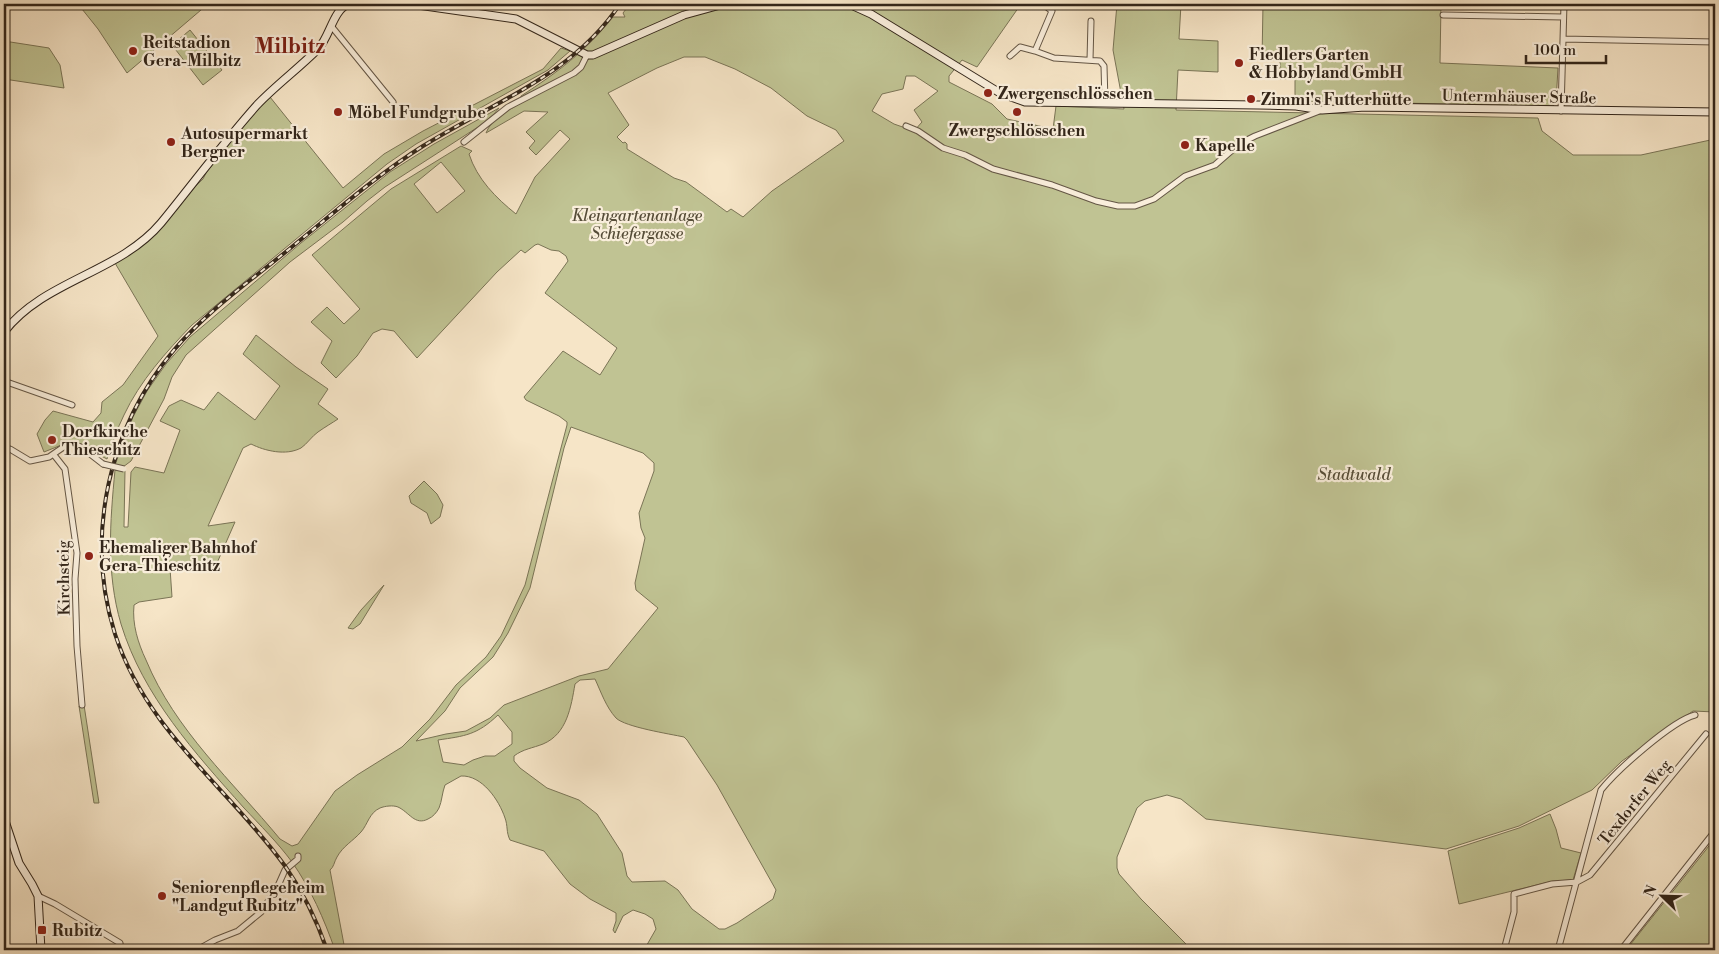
<svg xmlns="http://www.w3.org/2000/svg" width="1719" height="954" viewBox="0 0 1719 954" font-family="'Libre Bodoni',serif">
	<style>
		.green { fill: #c0c393; stroke: #7a7456; fill-rule: evenodd }
		.lines { fill: none; stroke-linecap: round; stroke-linejoin: round }
		.street-casing { stroke: #645645; stroke-width: 7 }
		.secondary-casing { stroke: #33261a; stroke-width: 9 }
		.street { stroke: #f9eedb; stroke-width: 5 }
		.secondary { stroke: #f9eedb; stroke-width: 7 }
		.rail-casing { stroke: #33261a; stroke-width: 4 }
		.rail { stroke: #f9eedb; stroke-width: 2; stroke-dasharray: 5.5; stroke-linecap: butt }
		.street-bridge-casing { stroke: #645645; stroke-width: 7; stroke-linecap: butt }
		.street-bridge { stroke: #f9eedb; stroke-width: 5 }
		.poi-dot { fill: #8f2418; stroke: #f9eedb; stroke-width: 2 }
		.labels { text-anchor: middle; stroke-width: 4.5; stroke-linejoin: round; paint-order: stroke }
		.poi-label { font-size: 16px; font-weight: bold; fill: #33261a; stroke: #f9eedb; text-anchor: start }
		.street-label { font-size: 16px; fill: #33261a; stroke: #f9eedb }
		.park-label { font-size: 16px; font-style: italic; fill: #564d38; stroke: #f9eedb }
		.district-label { font-size: 21px; font-weight: bold; fill: #7a1f14; stroke: #f9eedb }
	</style>
	<rect width="100%" height="100%" fill="#f6e5c7"/>
	<filter id="stains"><feTurbulence type="fractalNoise" baseFrequency=".004" numOctaves="4"/><feColorMatrix values="0 0 0 0 .2 0 0 0 0 .09 0 0 0 0 .02 0 0 0 .5 -.17"/></filter>
	<radialGradient id="worn" r=".72"><stop offset=".6" stop-color="#630" stop-opacity="0"/><stop offset="1" stop-color="#630" stop-opacity=".3"/></radialGradient>
	<path class="green" d="M78,4h130l-81,69 -29,-44z
		M630,4h391l-44,63 -15,-7 -13,16v6l43,22 15,15 46,10 3,-23 68,3 -11,-59 4,-46h64l-2,35 39,2v31l-40,-2 -2,40 362,8 4,13 31,24h68l74,-16v573l-22,-1 -71,50 -30,29 -73,36 -73,23 -240,-30 -25,-20 -14,-4 -22,6 -8,7 -20,49v11l2,6 22,25 51,51h-548l12,-21 -3,-10 -8,-5 -12,-4 -10,6 -8,17 -2,-3 3,-9v-8l-26,-14 -20,-15 -26,-33 -34,-11c-4,-8 -2,-14 -5,-22 -6,-18 -23,-43 -44,-42l-16,9c-3,8 -3,16 -6,23 -2,4 -6,9 -11,11 -13,7 -19,-7 -30,-12 -5,-2 -13,-1 -18,1 -11,5 -12,16 -19,24 -8,9 -18,14 -24,25 -3,5 -3,10 -7,13l15,80h-10c-11,-31 -24,-61 -43,-88 -14,-19 -32,-37 -48,-54 -49,-55 -101,-112 -123,-184 -15,-51 -11,-102 -6,-154h10l-1,57h4l3,-55 4,-5 29,6 16,-43 -20,-9 9,-15 12,-6 23,10 14,-18 37,28 25,-34 -37,-32 13,-19 40,32 32,22 -10,15 20,15c-6,4 -13,8 -20,13 -6,4 -11,12 -17,16 -15,8 -36,3 -50,-4l-8,4 -35,78 27,-4 -18,41 -47,5 2,29 -33,5 -5,3c-2,19 4,38 12,55 29,70 86,121 134,179l12,7 6,-2 37,-53 22,-16 45,-28 28,-28 26,-34 30,-28 15,-21 24,-51 42,-160v-3l-8,-6 -33,-16 -2,-3 39,-46 37,24 17,-27 -72,-55 23,-32 -2,-5 -7,-5 -8,-1 -13,-6 -3,1 -10,8 -4,-3 -24,22 -80,86 -23,-27 -12,-2 -9,4 -16,23 -21,22 -15,-15 11,-22 -21,-19 16,-15 17,17 16,-15 -48,-54 79,-66 70,-43 11,5 -3,3c8,25 27,44 47,60l19,-37 35,-38 -10,-9 -24,25 -7,-7 6,-7 -9,-9 22,-20 -24,-1 -38,22c5,-14 23,-23 35,-30v-7c37,-24 64,-44 92,-79h12l-2,-4zM684,57h21l30,12 36,19 36,28 29,14 8,11 -72,50 -29,26 -12,-8 -4,3 -41,-30 -12,-4 -47,-29v-5l-2,-2 -2,1 -6,-6 12,-12 -21,-32 49,-25zM906,76h9l23,15 -24,19 8,12 -8,9 -20,-7 -22,-13 10,-17 21,-5zM441,162l24,29 -28,22 -23,-29zM571,427l72,26 11,10v8l-15,42 2,15 4,10 -10,45 1,7 22,18 -50,61 -29,7 -75,29 -14,13 -24,13 -20,3 -30,7 29,-30 15,-23 33,-31 15,-24 22,-45 34,-140zM595,679c6,13 11,28 21,39 9,9 54,16 68,19l3,3 30,45 59,105 -3,9 -36,24 -12,6h-6l-27,-20 -14,-19 -13,-9 -33,1 -5,-6 -5,-23 -25,-39 -18,-14 -32,-12 -27,-20 -6,-7v-5c9,-7 19,-8 29,-12 24,-10 28,-37 32,-60l5,-4zM498,715l14,17v12l-17,12h-10l-12,4 -9,5 -21,-3 -5,-22c27,-4 39,-5 60,-25z
		M1263,4h178l-1,59 118,5 -2,34 -3,4 -258,-5v-22h-15v-19h-18z
		M190,30l32,40 -19,15 -31,-40z
		M4,41l45,7 11,17 4,23 -60,-9z
		M561,48l9,3 -22,19 -132,74 -29,20 -195,161c-26,27 -52,56 -68,90 -7,14 -12,29 -17,44l-27,-14 -11,-3 -25,10 -7,-18 8,-14 8,-9 40,11 8,-9 1,-11 21,-17 35,-49 -43,-73 35,-24 36,-44 17,-16 4,-8 46,-57 17,-17 73,91 41,-34 39,-23 120,-62z
		M499,108l-5,6 -16,13 -93,60 -18,14 -24,21 -53,40 -104,93 -14,22 -8,22 -33,62 -8,6 -8,-2 18,-48 14,-26 19,-27 24,-27 111,-94 89,-71 44,-28z
		M424,481l13,13 6,11 -3,12 -9,7 -4,-11 -16,-10 -2,-7z
		M384,585l-24,39 -7,5 -5,-1 13,-18z
		M84,705l15,98h-5l-15,-97z
		M1550,814l6,15 5,19 20,5 -8,27 -20,1 -94,23 -11,-53 71,-23z
		M1715,838v112h-89l79,-99z"/>
	<g class="lines">
		<defs>
			<path id="street" d="M1443,15l120,2
				M332,27l61,75
				M1563,39l152,3
				M1035,51l17,-40 -9,-7
				M1010,56l10,-9 15,4 19,7 46,3 4,5 1,36
				M1090,60l1,-39
				M1561,111l3,-107
				M906,126l12,5 25,17 22,7 28,14 59,16 44,16 22,5h17l19,-7 31,-23 30,-11 24,-21 16,-8 67,-26
				M464,142l44,-35 66,-34 7,-6 6,-12
				M4,381l68,24
				M4,447l6,2 20,12 19,-4 16,-11 8,-2 8,3 22,17
				M54,455l11,14 12,84 -2,26 2,67 5,59
				M38,896l17,8 65,39 1,7
				M197,950l18,-10 23,-9 23,-19 16,-24 8,-18 13,-11v-3
				M1504,950l10,-38v-18l38,-10 25,-2 13,-7 116,-141
				M1558,950l43,-160c16,-20 71,-69 94,-75
				M1621,950l94,-119"/>
			<path id="secondary" d="M411,4l105,15 71,36h6l91,-40 40,-11
				M849,4l22,10 129,79 25,9 233,3 38,1 26,4 43,-3 350,5
				M4,332c40,-52 115,-59 157,-109 32,-39 62,-80 96,-118 19,-20 41,-36 61,-56 12,-12 15,-40 31,-45
				M4,818l15,45 13,21 6,12 3,54"/>
		</defs>
		<use href="#street" class="street-casing"/>
		<use href="#secondary" class="secondary-casing"/>
		<use href="#street" class="street"/>
		<use href="#secondary" class="secondary"/>
		<defs>
			<path id="rail" d="M327,950c-10,-29 -24,-58 -42,-84 -58,-80 -138,-134 -170,-232 -31,-98 -6,-207 59,-284 34,-40 79,-71 119,-104 42,-34 84,-71 130,-100 70,-44 149,-70 197,-142"/>
		</defs>
		<use href="#rail" class="rail-casing"/>
		<use href="#rail" class="rail"/>
		<defs>
			<path id="street-bridge" d="M103,464l21,5"/>
		</defs>
		<use href="#street-bridge" class="street-bridge-casing"/>
		<use href="#street-bridge" class="street-bridge"/>
	</g>
	<g class="poi-dot">
		<circle cx="133" cy="51" r="5"/>
		<circle cx="1239" cy="63" r="5"/>
		<circle cx="988" cy="93" r="5"/>
		<circle cx="1251" cy="99" r="5"/>
		<circle cx="338" cy="112" r="5"/>
		<circle cx="1017" cy="112" r="5"/>
		<circle cx="171" cy="142" r="5"/>
		<circle cx="1185" cy="145" r="5"/>
		<circle cx="52" cy="440" r="5"/>
		<circle cx="89" cy="556" r="5"/>
		<circle cx="162" cy="896" r="5"/>
		<rect x="37" y="925" width="10" height="10" rx="2.5"/>
	</g>
	<g class="labels">
		<g class="poi-label">
			<text x="143" y="48">Reitstadion<tspan x="143" dy="18">Gera-Milbitz</tspan></text>
			<text x="1249" y="60">Fiedlers Garten<tspan x="1249" dy="18">&amp; Hobbyland GmbH</tspan></text>
			<text x="998" y="99">Zwergenschlösschen</text>
			<text x="1261" y="105">Zimmi's Futterhütte</text>
			<text x="348" y="118">Möbel Fundgrube</text>
			<text x="1017" y="136" text-anchor="middle">Zwergschlösschen</text>
			<text x="181" y="139">Autosupermarkt<tspan x="181" dy="18">Bergner</tspan></text>
			<text x="1195" y="151">Kapelle</text>
			<text x="62" y="437">Dorfkirche<tspan x="62" dy="18">Thieschitz</tspan></text>
			<text x="99" y="553">Ehemaliger Bahnhof<tspan x="99" dy="18">Gera-Thieschitz</tspan></text>
			<text x="172" y="893">Seniorenpflegeheim<tspan x="172" dy="18">"Landgut Rubitz"</tspan></text>
			<text x="52" y="936">Rubitz</text>
		</g>
		<g class="street-label">
			<text transform="translate(1519 96) rotate(1)" y="6">Untermhäuser Straße</text>
			<text transform="translate(63 578) rotate(-91)" y="6">Kirchsteig</text>
			<text transform="translate(1634 802) rotate(-51)" y="6">Texdorfer Weg</text>
		</g>
		<g class="park-label">
			<text x="637" y="221">Kleingartenanlage<tspan x="637" dy="18">Schiefergasse</tspan></text>
			<text x="1354" y="480">Stadtwald</text>
		</g>
		<g class="district-label">
			<text x="290" y="53">Milbitz</text>
		</g>
	</g>
	<rect width="1719" height="954" fill="none" stroke="#f6e5c7" stroke-width="20"/>
	<rect x="5" y="5" width="1709" height="944" fill="none" stroke="#33261a" stroke-width="2.5"/>
	<rect x="10" y="10" width="1699" height="934" fill="none" stroke="#33261a"/>
	<g transform="translate(1662 896) rotate(293)" stroke="#f9eedb" stroke-width="4" paint-order="stroke">
	<path d="M0-4L9 19L0 12L-9 19Z" fill="#33261a"/>
	<text y="-8" font-size="14" font-weight="bold" text-anchor="middle" fill="#33261a">N</text>
	</g>
	<path d="M1526 55v8h80v-8" fill="none" stroke="#33261a" stroke-width="2.5"/>
	<text x="1534" y="55" font-size="15" fill="#33261a" stroke="#f9eedb" stroke-width="4" paint-order="stroke">100 m</text>
	<rect width="100%" height="100%" filter="url(#stains)"/>
	<rect width="100%" height="100%" fill="url(#worn)"/>
</svg>
